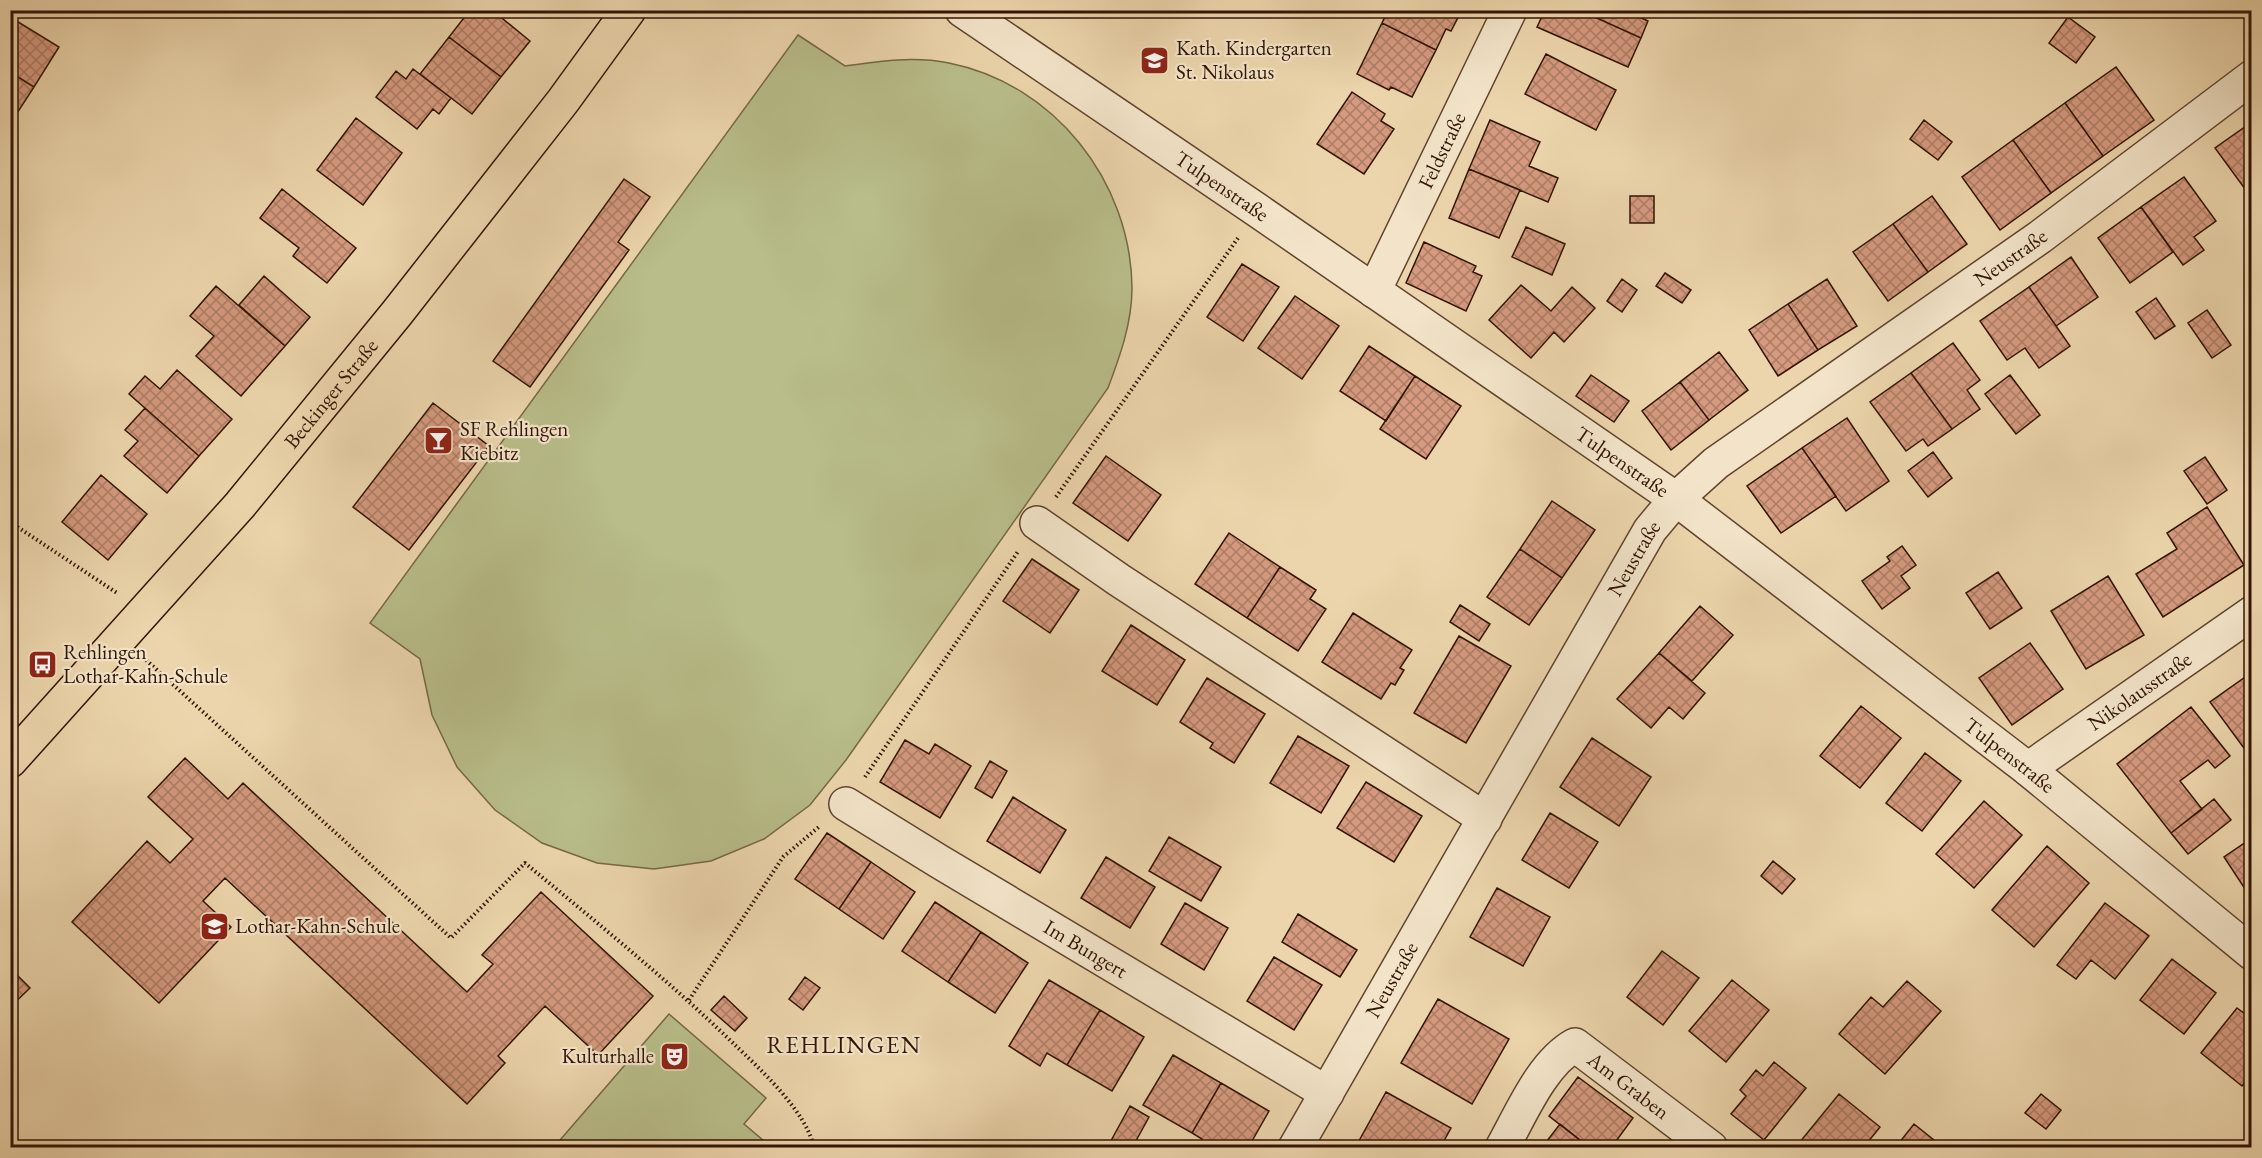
<svg xmlns="http://www.w3.org/2000/svg" width="2262" height="1158" viewBox="0 0 2262 1158" font-family="'EB Garamond',serif">
	<style>
		.pitch { fill: #b8bd89; stroke: #756846; stroke-width: 1.5 }
		.building { fill: url(#building-cross-hatch); stroke: #321404; stroke-width: 1.5 }
		.lines { fill: none; stroke-linecap: round; stroke-linejoin: round }
		.minor-casing { stroke: #60442e; stroke-width: 36 }
		.major-casing { stroke: #321404; stroke-width: 36 }
		.path { stroke: #321404; stroke-width: 4; stroke-dasharray: 1.5 3; stroke-linecap: butt }
		.minor { stroke: #f3e4c9; stroke-width: 33 }
		.major { stroke: #ecd5ac; stroke-width: 33 }
		.labels { text-anchor: middle; stroke-width: 4.5; stroke-linejoin: round; paint-order: stroke }
		.poi-label { font-size: 21px; fill: #321404; stroke: #f3e4c9; text-anchor: start }
		.street-label { font-size: 21px; fill: #321404; stroke: #f3e4c9 }
		.quarter-label { font-size: 24px; letter-spacing: 1.5px; fill: #321404; stroke: #f3e4c9 }
	</style>
	<defs>
		<pattern id="building-cross-hatch" width="8" height="8" patternUnits="userSpaceOnUse" patternTransform="scale(1.5)"><rect width="8" height="8" fill="#d59a7f"/><path d="M0 0l8 8M0 8l8-8" fill="none" stroke="#ad7c66"/></pattern>
	</defs>
	<rect width="100%" height="100%" fill="#ecd5ac"/>
	<filter id="stains"><feTurbulence type="fractalNoise" baseFrequency=".00333" numOctaves="4"/><feColorMatrix values="0 0 0 0 .2 0 0 0 0 .09 0 0 0 0 .02 0 0 0 .5 -.17"/></filter>
	<radialGradient id="worn" r=".72"><stop offset=".6" stop-color="#630" stop-opacity="0"/><stop offset="1" stop-color="#630" stop-opacity=".3"/></radialGradient>
	<path class="pitch" d="M798,35l47,31c35,-5 69,-10 104,-3 105,21 182,118 183,225 0,35 -12,68 -24,100l-262,372 -36,45 -46,34 -53,22 -57,8 -57,-6 -55,-20 -47,-33 -38,-43 -25,-52 -12,-56 -50,-36z
		M669,1014l97,84 -22,26 27,23h-217z"/>
	<path class="building" d="M470,10h22l38,31 -29,36 -52,-40z
		M1388,10h74l-11,21 -5,-2 -10,21 -54,-27z
		M1545,10h34l62,28 -13,29 -91,-40z
		M1579,10h45l24,11 -7,17z
		M10,17l49,30 -25,40 -24,-15z
		M2068,17l27,20 -19,26 -27,-20z
		M1382,23l54,27 -24,47 -21,-10 -2,3 -32,-16z
		M449,37l52,40 -29,37 -52,-40z
		M1546,54l70,36 -20,40 -71,-36z
		M2116,67l38,53 -51,36 -38,-53z
		M413,69l38,29 -12,16 -6,-5 -16,20 -41,-32 20,-26 10,8z
		M10,72l24,15 -24,37z
		M1352,92l33,22 -4,7 13,8 -30,45 -47,-30z
		M2065,103l38,53 -52,37 -38,-53z
		M356,118l46,35 -39,52 -46,-35z
		M1490,120l50,22 -11,24 29,12 -10,24 -79,-33z
		M1924,120l28,22 -14,18 -28,-21z
		M2252,122v69l-4,2 -33,-45z
		M2013,140l38,53 -51,37 -38,-53z
		M1469,169l51,21 -21,48 -50,-20z
		M2184,177l32,44 -22,16 10,13 -21,15 -42,-58z
		M624,179l26,18 -32,45 11,8 -99,137 -37,-26z
		M282,189l74,59 -29,35 -34,-27 6,-8 -39,-30z
		M1630,196h24v27h-24z
		M1932,196l35,48 -39,28 -35,-48z
		M2141,207l32,45 -43,31 -32,-45z
		M1893,224l35,48 -40,29 -35,-49z
		M1526,227l39,17 -13,31 -40,-18z
		M1424,242l52,24 -3,6 9,4 -16,35 -60,-28z
		M2071,257l27,40 -42,29 -27,-39z
		M1242,264l37,23 -36,54 -36,-24z
		M1665,273l26,17 -9,13 -26,-17z
		M264,276l46,41 -25,29 -46,-41z
		M1622,279l15,11 -15,22 -15,-11z
		M1827,279l30,47 -39,24 -30,-46z
		M1521,285l30,26 21,-24 23,21 -31,34 -10,-10 -23,26 -42,-38z
		M216,286l69,60 -44,50 -45,-40 18,-20 -24,-20z
		M2029,287l41,59 -31,22 -14,-20 -18,12 -27,-39z
		M1295,296l44,30 -37,53 -44,-31z
		M2156,298l19,28 -20,13 -19,-27z
		M1788,304l30,46 -40,26 -29,-46z
		M2207,310l24,35 -19,13 -24,-35z
		M1953,343l27,37 -13,10 13,19 -28,20 -41,-56z
		M1369,346l46,30 -29,45 -46,-30z
		M1719,352l29,38 -39,30 -29,-38z
		M177,370l55,49 -33,37 -70,-62 16,-18 15,13z
		M1911,373l41,56 -24,17 -5,-7 -17,12 -36,-49z
		M1591,375l38,26 -15,21 -38,-26z
		M2010,375l30,40 -24,19 -31,-40z
		M1415,376l46,30 -35,53 -46,-30z
		M1680,382l29,38 -38,30 -29,-39z
		M433,403l56,43 -80,104 -56,-43z
		M145,408l54,48 -32,37 -43,-37 14,-15 -13,-11z
		M1847,418l42,63 -43,30 -44,-63z
		M1802,448l34,48 -55,37 -34,-47z
		M1933,452l19,26 -24,19 -20,-26z
		M1106,456l55,39 -33,46 -55,-38z
		M2205,457l22,33 -20,14 -23,-33z
		M101,475l46,39 -39,46 -46,-38z
		M2252,485v13l-7,-9z
		M1552,501l43,29 -33,48 -42,-29z
		M2207,507l37,58 -81,52 -27,-43 41,-25 -10,-16z
		M1229,533l51,34 -33,51 -52,-34z
		M1902,546l14,19 -15,11 9,12 -28,21 -20,-28 28,-20 -3,-4z
		M1520,549l42,29 -33,47 -42,-28z
		M1032,559l47,31 -29,43 -47,-32z
		M1280,567l36,23 -6,9 16,10 -28,42 -51,-33z
		M1998,572l24,36 -32,21 -24,-36z
		M2108,576l36,59 -58,34 -35,-58z
		M1460,605l30,19 -11,17 -29,-19z
		M1700,606l33,29 -41,46 -33,-28z
		M1353,613l59,37 -12,18 4,2 -9,15 -4,-2 -10,16 -59,-37z
		M1131,625l54,35 -28,45 -55,-34z
		M1459,636l52,30 -45,77 -52,-30z
		M2030,643l33,46 -51,36 -33,-47z
		M1659,653l46,40 -22,26 -14,-12 -18,21 -34,-29z
		M2251,673l1,80 -3,2 -39,-53z
		M1207,678l58,36 -31,49 -24,-15 3,-5 -33,-21z
		M1861,706l40,32 -41,50 -40,-32z
		M2191,707l39,49 -15,12 -7,-8 -28,21 22,28 -31,24 -54,-69z
		M1298,736l51,30 -28,47 -51,-30z
		M1592,738l59,39 -32,49 -59,-39z
		M905,740l24,14 6,-10 36,22 -31,52 -60,-36z
		M1925,753l36,28 -39,50 -36,-28z
		M185,758l43,41 15,-16 224,209 26,-28 -11,-9 59,-63 112,104 -55,59 -53,-49 -47,50 7,7 -38,41 -242,-226 -22,23 28,26 -72,76 -87,-81 75,-81 23,22 23,-24 -45,-42z
		M990,761l17,10 -15,27 -17,-10z
		M1366,782l56,34 -28,46 -57,-34z
		M1013,797l53,33 -26,43 -53,-32z
		M2214,799l17,21 -43,34 -17,-21z
		M1984,801l38,34 -48,53 -38,-34z
		M1550,813l48,29 -29,46 -47,-28z
		M827,833l44,29 -32,47 -44,-30z
		M1169,837l52,30 -20,34 -52,-30z
		M2252,838v55l-3,2 -25,-38z
		M2047,846l42,37 -55,64 -42,-37z
		M1106,857l49,30 -25,41 -49,-30z
		M1773,861l22,18 -13,15 -21,-18z
		M871,862l44,30 -32,47 -44,-30z
		M1497,888l53,29 -27,49 -53,-29z
		M935,902l46,30 -33,50 -46,-31z
		M1185,903l43,25 -24,42 -43,-26z
		M2105,903l44,33 -34,43 -24,-19 -15,19 -19,-14z
		M1298,914l59,36 -17,27 -58,-35z
		M981,932l47,31 -33,50 -47,-31z
		M1662,951l37,27 -36,47 -36,-28z
		M1274,957l48,28 -28,45 -47,-29z
		M2172,959l44,34 -32,41 -44,-34z
		M10,968l20,20 -20,19z
		M805,977l15,11 -17,22 -14,-11z
		M1049,980l51,30 -33,55 -20,-12 -7,13 -31,-20z
		M1732,980l37,30 -43,52 -37,-31z
		M1907,981l34,30 -56,63 -46,-40 32,-37 12,10z
		M724,996l23,22 -12,13 -24,-21z
		M1438,999l71,40 -37,65 -71,-41z
		M2237,1008l15,11v55l-10,12 -41,-33z
		M1100,1010l44,27 -32,54 -45,-26z
		M1173,1055l48,28 -29,50 -49,-28z
		M1774,1062l32,26 -42,52 -33,-26 15,-18 -6,-6 16,-20 7,6z
		M1578,1077l55,41 -22,30h-21l-41,-32z
		M1221,1083l48,28 -21,37h-51l5,-9 -10,-6z
		M1386,1092l65,36 -11,20h-85z
		M1839,1094l41,33 -17,21h-68z
		M2041,1094l20,16 -15,19 -21,-16z
		M1130,1106l19,11 -17,31h-25z
		M1560,1124l30,24 -47,-2z
		M1914,1124l30,24h-49z"/>
	<g class="lines">
		<defs>
			<g id="minor">
				<path id="s1" d="M962,10l295,200 419,289 352,270 224,184"/>
				<path id="s2" d="M1374,291l136,-281"/>
				<path d="M1037,523l82,57 366,239"/>
				<path id="s3" d="M2028,769l224,-156"/>
				<path id="s4" d="M846,804l94,58 387,231"/>
				<path id="s5" d="M1295,1148l355,-618 26,-31 40,-36 324,-226 212,-160"/>
				<path id="s6" d="M1502,1148c19,-34 40,-85 73,-103l136,103"/>
			</g>
			<g id="major">
				<path id="s7" d="M10,761l230,-256 157,-192 166,-212 66,-91"/>
			</g>
		</defs>
		<use href="#minor" class="minor-casing"/>
		<use href="#major" class="major-casing"/>
		<path class="path" d="M1056,497l182,-259
			M10,522l107,71
			M146,660l305,278 74,-75c71,59 143,117 209,181 26,25 73,68 80,104
			M865,777l154,-227
			M689,1000l94,-143 37,-31"/>
		<use href="#minor" class="minor"/>
		<use href="#major" class="major"/>
	</g>
	<defs>
		<symbol id="school-square" viewBox="-11 -11 22 22"><rect x="-9" y="-9" width="18" height="18" rx="4" fill="#8f2418" stroke="#f3e4c9"/><path d="M0-5L7-2L0 1L-7-2ZM-4 1L0 2.5L4 1V4Q0 6-4 4Z" fill="#fff"/></symbol>
		<symbol id="bar-square" viewBox="-11 -11 22 22"><rect x="-9" y="-9" width="18" height="18" rx="4" fill="#8f2418" stroke="#f3e4c9"/><path d="M-6-5H6L.8 .8V4.5H3.5V6h-7V4.5H-.8V.8Z" fill="#fff"/></symbol>
		<symbol id="bus-square" viewBox="-11 -11 22 22"><rect x="-9" y="-9" width="18" height="18" rx="4" fill="#8f2418" stroke="#f3e4c9"/><path d="M-5-6H5V4H4V6H2V4H-2V6H-4V4H-5ZM-3.5-4V0h7V-4ZM-3.5 1.2v1.5H-2V1.2ZM2 1.2v1.5H3.5V1.2Z" fill="#fff"/></symbol>
		<symbol id="theatre-square" viewBox="-11 -11 22 22"><rect x="-9" y="-9" width="18" height="18" rx="4" fill="#8f2418" stroke="#f3e4c9"/><path d="M-5-5.5Q0-4 5-5.5V0Q5 5 0 6Q-5 5-5 0ZM-3.3-2.5H-1v1.5H-3.3ZM1-2.5H3.3v1.5H1ZM-2.8 1Q0 5.5 2.8 1Z" fill="#fff"/></symbol>
	</defs>
	<g fill-rule="evenodd">
		<use href="#school-square" x="1138" y="44" width="33" height="33"/>
		<use href="#bar-square" x="422" y="424" width="33" height="33"/>
		<use href="#bus-square" x="26" y="648" width="33" height="33"/>
		<use href="#school-square" x="198" y="910" width="33" height="33"/>
		<use href="#theatre-square" x="658" y="1040" width="33" height="33"/>
	</g>
	<g class="labels">
		<g class="poi-label">
			<text x="1176" y="55">Kath. Kindergarten<tspan x="1176" dy="24">St. Nikolaus</tspan></text>
			<text x="460" y="436">SF Rehlingen<tspan x="460" dy="24">Kiebitz</tspan></text>
			<text x="63" y="659">Rehlingen<tspan x="63" dy="24">Lothar-Kahn-Schule</tspan></text>
			<text x="235" y="933">Lothar-Kahn-Schule</text>
			<text x="654" y="1063" text-anchor="end">Kulturhalle</text>
		</g>
		<g class="street-label">
			<text dy="7" stroke="none"><textPath href="#s2" startOffset="156">Feldstraße</textPath></text>
			<text dy="7" stroke="none"><textPath href="#s1" startOffset="314">Tulpenstraße</textPath></text>
			<text dy="7" stroke="none"><textPath href="#s5" startOffset="1166">Neustraße</textPath></text>
			<text dy="7" stroke="none"><textPath href="#s7" startOffset="488">Beckinger Straße</textPath></text>
			<text dy="7" stroke="none"><textPath href="#s1" startOffset="800">Tulpenstraße</textPath></text>
			<text dy="7" stroke="none"><textPath href="#s5" startOffset="680">Neustraße</textPath></text>
			<text dy="7" stroke="none"><textPath href="#s3" startOffset="136">Nikolausstraße</textPath></text>
			<text dy="7" stroke="none"><textPath href="#s1" startOffset="1286">Tulpenstraße</textPath></text>
			<text dy="7" stroke="none"><textPath href="#s4" startOffset="280">Im Bungert</textPath></text>
			<text dy="7" stroke="none"><textPath href="#s5" startOffset="194">Neustraße</textPath></text>
			<text dy="7" stroke="none"><textPath href="#s6" startOffset="195">Am Graben</textPath></text>
		</g>
		<g class="quarter-label">
			<text x="844" y="1053">REHLINGEN</text>
		</g>
	</g>
	<rect width="2262" height="1158" fill="none" stroke="#ecd5ac" stroke-width="36"/>
	<rect x="12" y="12" width="2238" height="1134" fill="none" stroke="#321404" stroke-width="3"/>
	<rect x="18" y="18" width="2226" height="1122" fill="none" stroke="#321404" stroke-width="1.5"/>
	<rect width="100%" height="100%" filter="url(#stains)"/>
	<rect width="100%" height="100%" fill="url(#worn)"/>
</svg>
